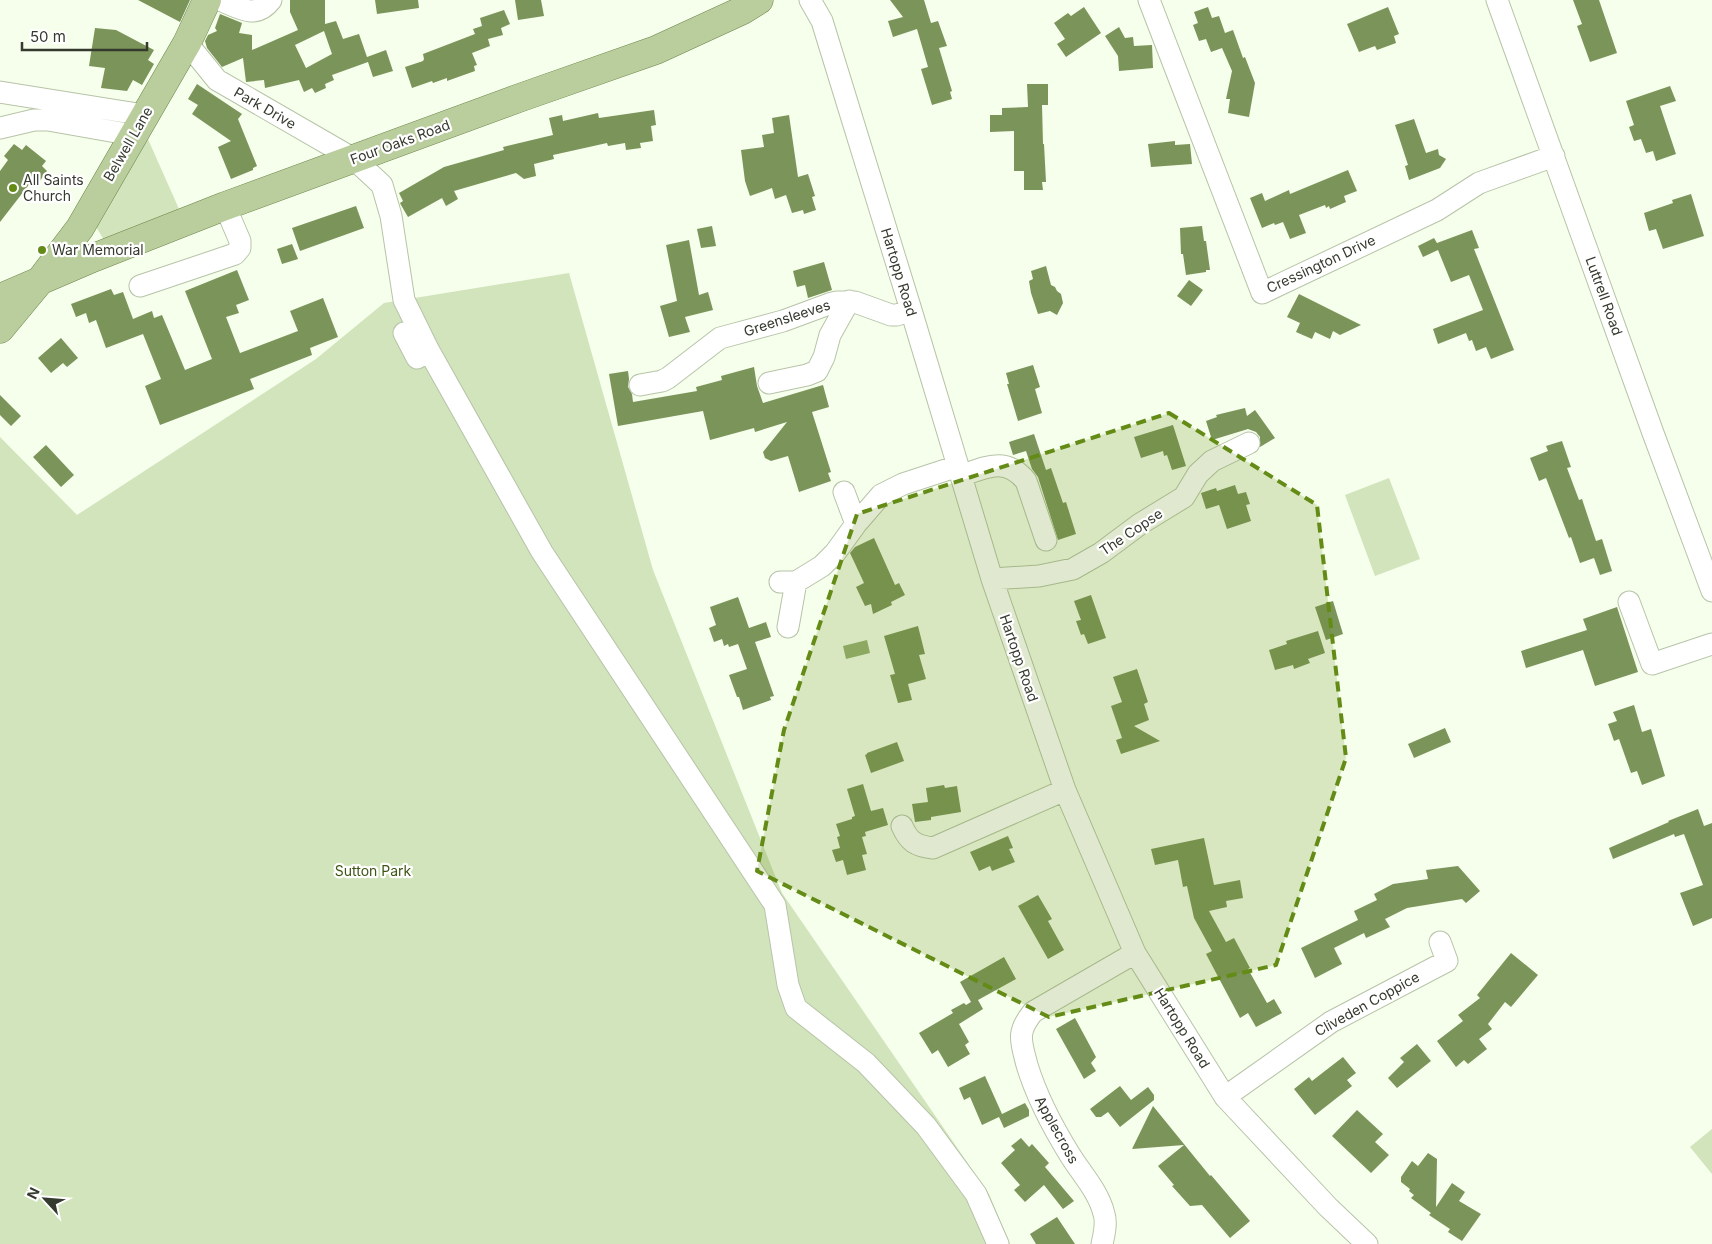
<svg xmlns="http://www.w3.org/2000/svg" width="1712" height="1244" viewBox="0 0 1712 1244" font-family="Inter,sans-serif">
	<style>
		.green { fill: #d1e4bb }
		.water { fill: #96b075 }
		.building { fill: #7b945a; fill-rule: evenodd }
		.lines { fill: none; stroke-linecap: round; stroke-linejoin: round }
		.minor-casing { stroke: #b7c4a8; stroke-width: 23 }
		.major-casing { stroke: #6d854b; stroke-width: 29 }
		.minor { stroke: #fff; stroke-width: 21 }
		.major { stroke: #b9ce9c; stroke-width: 28 }
		.marked { fill: #638b15; fill-opacity: 0.2; stroke: #638b15; stroke-width: 4; stroke-dasharray: 10 6; stroke-linejoin: round }
		.poi-dot { fill: #638b15; stroke: #fff; stroke-width: 2 }
		.labels { text-anchor: middle; stroke-width: 4.5; stroke-linejoin: round; paint-order: stroke }
		.street-label { font-size: 14px; fill: #353a2f; stroke: #fff }
		.poi-label { font-size: 14px; fill: #353a2f; stroke: #fff; text-anchor: start }
		.park-label { font-size: 14px; fill: #3d5414; stroke: #fff }
	</style>
	<rect width="100%" height="100%" fill="#f6feec"/>
	<path class="green" d="M147,137l32,72 -75,31 -9,-15z
		M569,273l84,297 129,323 207,301 21,50h-1010v-807l77,78 239,-156 68,-56z
		M1389,478l31,81 -45,17 -30,-81z
		M1712,1129v45l-22,-27z"/>
	<path class="water" d="M867,640l3,13 -24,6 -3,-13z"/>
	<path class="building" d="M138,0h52l-10,22z
		M290,0h35v24l11,-3 7,18 16,-5 8,23 19,-7 7,21 -20,6 -5,-15 -36,13 2,5 -9,4 1,4 -11,5 -3,-5 -8,4 -5,-12 -34,8 -1,-8 -18,2 -3,-24 -21,9 -15,-19 -2,-7 3,-6 9,-4 -2,-3 5,-14 22,9 -3,10 13,2v15l46,-20 -8,-18zM324,31l8,23 -26,14 -11,-23z
		M375,0h43l1,8 -42,6z
		M515,0h26l3,16 -26,4z
		M890,0h34l7,23 7,-2 9,25 -8,2 13,43 -2,1 2,7 -20,6 -11,-36 7,-2 -11,-38 -24,8 -5,-16 15,-4z
		M1573,0h26l18,53 -27,9 -13,-36 5,-2z
		M1084,7l17,26 -35,24 -9,-13 8,-5 -11,-16 14,-10 3,3z
		M1208,7l4,11 7,-2 6,17 8,-3 10,28 2,-1 10,26 -6,34 -21,-4 2,-14h-4l6,-28 -10,-23 -11,4 -5,-13 -7,2 -6,-16 5,-2 -4,-11z
		M1388,7l11,27 -5,2 2,7 -19,7 -2,-4 -16,6 -12,-28z
		M504,10l6,14 -9,4 2,7 -15,4 2,7 -18,7 5,12 -3,1 1,5 -28,10v-3l-14,5 -1,-2 -20,7 -7,-21 18,-6 1,-2 -1,-5 52,-20 -2,-5 9,-3 -2,-8z
		M1119,27l6,11 8,-1 1,9 18,-1 1,23 -34,3 -1,-15 -13,-20z
		M95,28l21,2 38,20 -6,10 6,4 -12,21 -9,-5 -6,11 -26,-3 4,-20 -16,-2z
		M197,84l45,30 -4,5 19,47 -4,2v2l-22,9 -13,-32 13,-6 -39,-27 6,-9 -10,-6z
		M1027,84h21v21h-6l1,39h1l2,38h-4l1,8h-19v-19h-10v-40l-24,1v-17h12v-7l26,-1z
		M1670,86l6,15 -16,5 16,48 -20,7 -3,-10 -7,2 -5,-14 -7,2 -5,-14 5,-2 -8,-24z
		M654,110l2,15 -5,1 2,15 -13,2 1,5 -15,2 -1,-7 -17,3 -1,-3 -54,12 1,4 -20,5 2,12 -12,3 -8,-6 -62,18 4,8 -12,7 -4,-8 -34,19 -7,-12 -1,-2 3,-2 -4,-8 45,-26 60,-17 -1,-3 50,-12 -4,-17 13,-3 1,6 35,-8 1,5z
		M789,115l9,62 10,-3 7,22 -3,1 4,13 -12,4 -1,-4 -11,3 -6,-18 -11,4 -3,-11 -22,8 -5,-15 -4,-31 23,-3 -2,-12 12,-2 -2,-15z
		M1414,119l12,34 12,-4 1,6 7,4 -6,9 -31,12 -4,-14 3,-1 -13,-40z
		M1175,141v4l15,-1 2,20 -41,3 -3,-23z
		M14,144l8,6 4,-5 20,16 -4,5 5,5 -10,14 -6,-3 -31,40v-51l8,-11 -4,-4z
		M1348,170l9,21 -13,5 2,6 -16,7 -1,-3 -3,2 -1,-3 -26,10 7,18 -16,6 -7,-17 -8,3 -1,-2 -12,5 -12,-30 12,-5 3,8 24,-11 1,4z
		M1691,194l13,42 -41,13 -7,-20 -7,2 -5,-18 29,-10 -1,-3z
		M356,206l8,22 -64,23 -8,-23z
		M712,226l4,20 -15,2 -4,-19z
		M1202,226l2,15h2l4,29h-4v2l-20,3 -3,-21h-2l-1,-26z
		M1472,230l7,18 -5,1 40,101 -23,9 -5,-12 -10,4 -4,-11 -3,1 -3,-8 -28,11 -5,-15 50,-19 -14,-35 -18,7 -13,-32 -15,7 -5,-11 16,-8 3,5z
		M689,240l10,55 9,-3 5,18 -28,7 5,15 -21,5 -9,-31 17,-5 -11,-56z
		M292,244l6,15 -16,5 -5,-15z
		M824,262l8,28 -24,8 -3,-13 -8,2 -4,-16z
		M1046,266l5,19 4,2 2,4 4,3 2,9 -6,12 -7,-4 -12,3 -7,-21 -2,-12 4,-2 -2,-8z
		M237,270l12,30 -13,5 3,8 -13,4 14,36 58,-22 -8,-20 33,-13 15,39 -28,11 2,7 -62,24 4,10 -94,36 -15,-39 16,-7 -18,-45 -37,14 -10,-28 -7,3 -3,-10 -10,4 -5,-13 40,-15 3,6 9,-3 10,27 19,-8 2,7 8,-3 23,55 27,-11 -27,-68z
		M1189,280l14,10 -12,16 -14,-10z
		M1299,294l62,31 -21,10 -7,-4 -3,8 -15,-7 -3,7 -16,-7 4,-9 -13,-6z
		M61,338l17,20 -11,9 -4,-4 -12,10 -13,-15z
		M1033,365l7,22 -5,2 7,24 -24,8 -11,-37h2l-3,-11z
		M754,367l3,19 6,17 60,-18 6,22 -17,5 19,60 -3,1 3,8 -32,11 -11,-36 -17,5 -6,-3 -2,-6 24,-30 -32,10 -1,-4 -44,12 -7,-29 -85,15 -9,-52 19,-3 1,8 -1,8 4,7 1,8 64,-11 -1,-4 26,-7 -1,-4z
		M0,395l21,21 -10,10 -11,-11z
		M1245,408l2,8 8,-6 20,28 -15,9v-10l-4,-5 -8,-3 -36,11 -6,-19 11,-4 -1,-2z
		M1173,425l13,41 -14,4 -5,-15 -3,1 -1,-5 -22,7 -7,-21z
		M1034,434l12,36 5,-2 12,35 3,-1 10,32 -18,6 -20,-63 -6,-8 -6,-18 -13,4 -4,-13z
		M1562,441l9,26 -4,1 12,32 3,-1 14,42 6,-2 10,32 -12,4 -6,-17 -14,5 -9,-26 -2,1 -23,-60 -7,3 -9,-23 18,-7 -2,-5z
		M46,445l28,30 -13,12 -28,-30z
		M1235,485l3,9 8,-2 4,12 -4,1 5,16 -24,8 -8,-24 -13,4 -5,-16 15,-5 1,3z
		M874,538l21,47 4,-2 6,12 -14,7 1,3 -19,9 -2,-10 -6,2 -9,-19 8,-4 -14,-30 5,-6z
		M1091,595l15,43 -18,6 -4,-10 -3,1 -5,-14 5,-1 -7,-19z
		M738,597l11,31 17,-6 5,15 -16,5 19,54 -4,1 1,3 -28,10 -4,-13h-2l-8,-22 18,-6 -9,-25 -9,3 -1,-3 -4,2 -2,-7 -8,3 -5,-14 7,-3 -6,-18z
		M1333,601l10,33 -17,6 -11,-33z
		M1617,607l21,65 -43,14 -12,-36 -57,18 -5,-17 66,-21 -4,-11z
		M918,626l7,28 -6,1 7,24 -18,5 4,16 -14,3 -8,-28 5,-1 -11,-38z
		M1318,631l7,22 -17,6 2,4 -16,6 -1,-4 -18,5 -6,-20 18,-6 -1,-3z
		M1137,669l11,33 -4,2 5,16 -15,6 26,15 -39,13 -5,-14 6,-2 -11,-32 11,-4 -9,-25z
		M1634,705l8,27 9,-3 14,47 -23,9 -5,-14 -6,2 -12,-34 -5,2 -6,-17 9,-3 -4,-9z
		M1445,728l6,14 -37,16 -6,-14z
		M897,742l7,19 -33,12 -6,-18 2,-1v-1z
		M863,784l8,27 12,-3 5,17 -23,7 1,4 -4,1 5,17 -5,1 4,15 -19,5 -4,-15 -7,2 -4,-12 8,-2 -3,-11 3,-1 -4,-12 16,-5v-2l3,-1 -8,-27z
		M944,785l1,3 12,-2 4,26 -30,5v3l-16,2 -3,-18 16,-2 -2,-14z
		M1698,809l6,17 8,-3v95l-19,8 -13,-33 23,-8 -19,-51 -9,3 -1,-3 -61,25 -4,-11 60,-26 -1,-1z
		M1008,836l5,12 -4,1 6,13 -23,9 -2,-5 -11,5 -9,-19z
		M1204,838l10,47 26,-5 3,18 -17,3 1,6 -18,4 17,31 8,-4 16,30 -2,1 19,34 7,-4 8,14 -26,14 -8,-14 -8,5 -34,-64 6,-3 -18,-33 -7,-32 -4,1 -5,-27 -23,5 -4,-16z
		M1458,866l22,25 -14,12 -4,-4 -55,9 -22,11 5,8 -24,11 -2,-5 -30,15 8,16 -27,14 -14,-30 57,-28 -4,-9 23,-11 -3,-6 19,-10 35,-5 -2,-9z
		M1038,895l14,24 -4,2 16,29 -16,9 -30,-53z
		M1511,953l27,22 -27,32 -6,-5 -17,22 4,5 -13,10 8,10 -19,15 -4,-4 -8,7 -19,-26 26,-20 -5,-6 22,-17 -3,-3z
		M1004,957l12,22 -38,21 5,9 -24,15 10,18 -4,3 5,9 -22,13 -10,-17 -6,4 -13,-21 34,-20 -2,-3 13,-7 2,2 5,-3 -11,-20z
		M1075,1018l21,39 -5,6 5,8 -12,8 -28,-50z
		M1417,1044l14,17 -34,27 -9,-10 16,-16 -4,-4z
		M1343,1057l13,16 -9,7 5,6 -37,29 -21,-26 15,-12 3,4z
		M985,1076l17,38 23,-11 4,7v6l-25,12 -5,-11 -17,8 -12,-28 -6,3 -5,-12z
		M1120,1086l11,14 17,-13 6,8v5l-34,27 -12,-15 -7,5h-5l-6,-8z
		M1153,1106l57,70 1,-1 39,46 -20,17 -28,-33 -12,1 -18,-20 2,-1 -16,-19 26,-21 -52,4z
		M1357,1110l26,24 -8,8 14,13 -18,18 -39,-37z
		M1021,1138l8,9 3,-3 17,19 -4,4 29,34 -11,8 -19,-24 -19,17 -11,-12 6,-5 -19,-22 14,-13 -4,-4z
		M1428,1153l9,6 -1,48 16,-24 13,9 -6,9 22,13 -19,27 -14,-9 2,-3 -21,-14 2,-2 -20,-15 3,-3 -5,-4 1,-2 -9,-7v-5l11,-16 6,5z
		M1057,1217l18,27h-39l-6,-10z"/>
	<g class="lines">
		<defs>
			<path id="minor" d="M220,0c19,8 36,20 51,0
				M810,0l12,21 89,289 81,269 73,211 70,163 90,144 103,110 39,37
				M1149,0l113,293 175,-83 42,-27 75,-27
				M1497,0l156,433 59,158
				M187,43l30,37 137,79 28,26 9,31 13,84 25,51 113,201 233,353 13,80 8,23 70,55 60,63 50,68 22,50
				M0,92l144,23
				M0,128l34,-8h14l85,15
				M140,286l95,-32 5,-6v-7l-15,-35
				M404,333l13,25 12,-7
				M769,383l38,-8 10,-4 7,-14 6,-22 19,-34
				M640,385l22,-4 6,-3 52,-40 63,-17 46,-17 8,-2h18l36,13h6l14,-5
				M961,476c25,-9 45,-20 65,5l20,59
				M844,492l12,32
				M992,579l47,-3 34,-7 28,-16 39,-29 44,-27 14,-23 14,-13 37,-18
				M780,582h16l26,-16 13,-13 21,-29 25,-29 22,-11 55,-18
				M1629,602l23,62 60,-20
				M788,627l8,-45
				M902,826c7,16 14,20 31,22l132,-58
				M1225,1097l106,-75 116,-61 -7,-19
				M1102,1244c2,-9 5,-21 2,-30 -5,-22 -23,-41 -34,-59 -18,-29 -33,-57 -43,-90 -6,-24 -11,-32 6,-53l102,-59"/>
			<path id="major" d="M0,298l93,-40 132,-52 297,-109 134,-47 87,-40 16,-10
				M0,329l39,-47 41,-54 107,-185 20,-43"/>
		</defs>
		<use href="#minor" class="minor-casing"/>
		<use href="#major" class="major-casing"/>
		<use href="#minor" class="minor"/>
		<use href="#major" class="major"/>
	</g>
	<path class="marked" d="M1169,413l148,92 29,253 -70,207 -227,52 -292,-146 27,-141 73,-216z"/>
	<g class="poi-dot">
		<circle cx="13" cy="188" r="5"/>
		<circle cx="42" cy="250" r="5"/>
	</g>
	<g class="labels">
		<g class="street-label">
			<text transform="translate(265 108) rotate(30)" y="5">Park Drive</text>
			<text transform="translate(400 142) rotate(-20)" y="5">Four Oaks Road</text>
			<text transform="translate(128 144) rotate(-60)" y="5">Belwell Lane</text>
			<text transform="translate(1321 264) rotate(-25)" y="5">Cressington Drive</text>
			<text transform="translate(899 272) rotate(73)" y="5">Hartopp Road</text>
			<text transform="translate(1604 296) rotate(70)" y="5">Luttrell Road</text>
			<text transform="translate(787 318) rotate(-18)" y="5">Greensleeves</text>
			<text transform="translate(1131 532) rotate(-34)" y="5">The Copse</text>
			<text transform="translate(1019 658) rotate(71)" y="5">Hartopp Road</text>
			<text transform="translate(1367 1004) rotate(-29)" y="5">Cliveden Coppice</text>
			<text transform="translate(1182 1028) rotate(58)" y="5">Hartopp Road</text>
			<text transform="translate(1057 1130) rotate(61)" y="5">Applecross</text>
		</g>
		<g class="poi-label">
			<text x="23" y="185">All Saints<tspan x="23" dy="16">Church</tspan></text>
			<text x="52" y="255">War Memorial</text>
		</g>
		<g class="park-label">
			<text x="373" y="876">Sutton Park</text>
		</g>
	</g>
	<g transform="translate(45 1199) rotate(296)" stroke="#ffffff" stroke-width="4" paint-order="stroke">
	<path d="M0-4L9 19L0 12L-9 19Z" fill="#353a2f"/>
	<text y="-8" font-size="14" font-weight="bold" text-anchor="middle" fill="#353a2f">N</text>
	</g>
	<path d="M22 42v8h125v-8" fill="none" stroke="#353a2f" stroke-width="2.5"/>
	<text x="30" y="42" font-size="15" fill="#353a2f" stroke="#ffffff" stroke-width="4" paint-order="stroke">50 m</text>
</svg>
